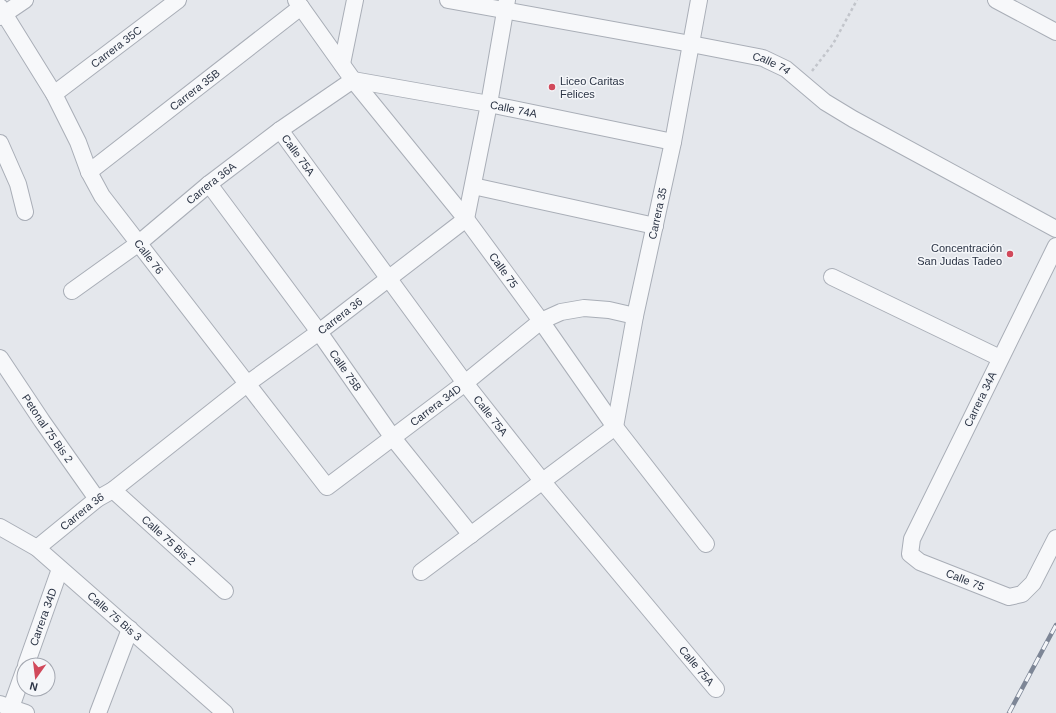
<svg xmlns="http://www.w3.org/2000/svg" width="1056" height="713" viewBox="0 0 1056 713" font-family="Helvetica,sans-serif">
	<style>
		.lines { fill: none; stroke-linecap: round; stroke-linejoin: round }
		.street-casing { stroke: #a9aeb7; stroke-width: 18 }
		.path { stroke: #c2c5cb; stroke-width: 2.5; stroke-dasharray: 3 3; stroke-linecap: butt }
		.street { stroke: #f7f8fa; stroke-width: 16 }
		.rail-casing { stroke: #7d8696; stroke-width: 4.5 }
		.rail { stroke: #f4f6f9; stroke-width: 3; stroke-dasharray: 9; stroke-linecap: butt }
		.poi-dot { fill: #d1495b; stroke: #f4f6f9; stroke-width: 1.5 }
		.labels { text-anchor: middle; stroke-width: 3; stroke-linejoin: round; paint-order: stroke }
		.street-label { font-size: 11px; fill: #2b3445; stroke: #f4f6f9 }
		.poi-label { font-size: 11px; fill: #2b3445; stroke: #f4f6f9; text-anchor: start }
	</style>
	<rect width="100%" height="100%" fill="#e4e7ec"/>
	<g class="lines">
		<defs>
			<g id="street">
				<path id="s1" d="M296,0l57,80 113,139 75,102 74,106 91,117"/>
				<path id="s2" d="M448,0l243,44 72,14 23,11 39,33 28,17 203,110"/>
				<path d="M996,0l60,32"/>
				<path id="s3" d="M0,7l54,87 24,48 11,30 13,24 225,291 138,-104 76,-62 20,-9 23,-4 25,2 26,6"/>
				<path d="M0,17l25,-17"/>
				<path d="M342,64l13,-64"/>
				<path id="s4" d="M54,94l124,-94"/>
				<path id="s5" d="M280,130l185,253 78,99 173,207"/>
				<path d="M0,143l18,41 7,28"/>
				<path id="s6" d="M89,172l212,-165"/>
				<path id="s7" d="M209,184l110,148 74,106 78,97"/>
				<path d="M473,186l182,40"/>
				<path id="s8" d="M1056,246l-144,293 -2,15 10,8 89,35 13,-3 11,-11 23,-45"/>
				<path d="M832,277l168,81"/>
				<path id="s9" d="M72,291l67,-48 70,-59 71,-54 73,-50 136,24 184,38"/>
				<path id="s10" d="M0,358l42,63 55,78"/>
				<path id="s11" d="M113,490l112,101"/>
				<path id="s12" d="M0,527l37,21 188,165"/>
				<path id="s13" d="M37,548l60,-49 16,-9 134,-106 72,-52 147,-113 23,-115 18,-104"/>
				<path id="s14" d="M421,572l194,-145 20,-111 38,-174 26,-142"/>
				<path id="s15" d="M26,665l34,-96"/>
				<path d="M0,704l26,9"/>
				<path d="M9,713l15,-42"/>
				<path d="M98,713l32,-84"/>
			</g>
		</defs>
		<use href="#street" class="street-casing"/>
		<path class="path" d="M812,71l21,-27 24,-44"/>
		<use href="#street" class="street"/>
		<defs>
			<path id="rail" d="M1009,713l47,-88"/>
		</defs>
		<use href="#rail" class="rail-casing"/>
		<use href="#rail" class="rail"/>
	</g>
	<g class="poi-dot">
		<circle cx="552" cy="87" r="4"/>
		<circle cx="1010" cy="254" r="4"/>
	</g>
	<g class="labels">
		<g class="street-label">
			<text dy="4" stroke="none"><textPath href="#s4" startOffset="78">Carrera 35C</textPath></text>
			<text dy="4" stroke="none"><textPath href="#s2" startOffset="330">Calle 74</textPath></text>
			<text dy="4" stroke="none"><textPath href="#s6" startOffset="134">Carrera 35B</textPath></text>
			<text dy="4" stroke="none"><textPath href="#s9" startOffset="515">Calle 74A</textPath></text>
			<text dy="4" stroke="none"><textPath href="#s5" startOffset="31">Calle 75A</textPath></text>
			<text dy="4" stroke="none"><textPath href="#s9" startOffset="176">Carrera 36A</textPath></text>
			<text dy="4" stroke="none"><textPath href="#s14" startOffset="460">Carrera 35</textPath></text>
			<text dy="4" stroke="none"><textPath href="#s3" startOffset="292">Calle 76</textPath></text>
			<text dy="4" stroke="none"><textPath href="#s1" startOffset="341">Calle 75</textPath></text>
			<text dy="4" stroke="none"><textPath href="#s13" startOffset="382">Carrera 36</textPath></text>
			<text dy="4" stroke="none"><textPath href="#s7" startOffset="231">Calle 75B</textPath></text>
			<text transform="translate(980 399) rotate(-64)" y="4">Carrera 34A</text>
			<text dy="4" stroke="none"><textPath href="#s3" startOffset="719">Carrera 34D</textPath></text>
			<text dy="4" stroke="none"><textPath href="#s5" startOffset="355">Calle 75A</textPath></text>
			<text dy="4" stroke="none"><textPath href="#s10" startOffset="85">Petonal 75 Bis 2</textPath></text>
			<text dy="4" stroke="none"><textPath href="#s13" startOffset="58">Carrera 36</textPath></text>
			<text dy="4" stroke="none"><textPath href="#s11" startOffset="75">Calle 75 Bis 2</textPath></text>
			<text dy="4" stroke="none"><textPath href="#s8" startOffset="403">Calle 75</textPath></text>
			<text dy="4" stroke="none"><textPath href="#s12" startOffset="146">Calle 75 Bis 3</textPath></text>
			<text dy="4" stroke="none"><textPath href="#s15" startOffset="51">Carrera 34D</textPath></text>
			<text dy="4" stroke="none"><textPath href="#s5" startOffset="679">Calle 75A</textPath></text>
		</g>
		<g class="poi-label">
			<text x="560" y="85">Liceo Caritas<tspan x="560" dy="13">Felices</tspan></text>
			<text x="1002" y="252" text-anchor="end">Concentración<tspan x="1002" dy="13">San Judas Tadeo</tspan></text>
		</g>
	</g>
	<g transform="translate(36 677) rotate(194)"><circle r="19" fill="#f4f6f9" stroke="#a4a8b1"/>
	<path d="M0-3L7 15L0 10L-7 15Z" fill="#d1495b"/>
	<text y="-6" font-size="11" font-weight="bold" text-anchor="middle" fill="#2b3445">N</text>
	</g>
</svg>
